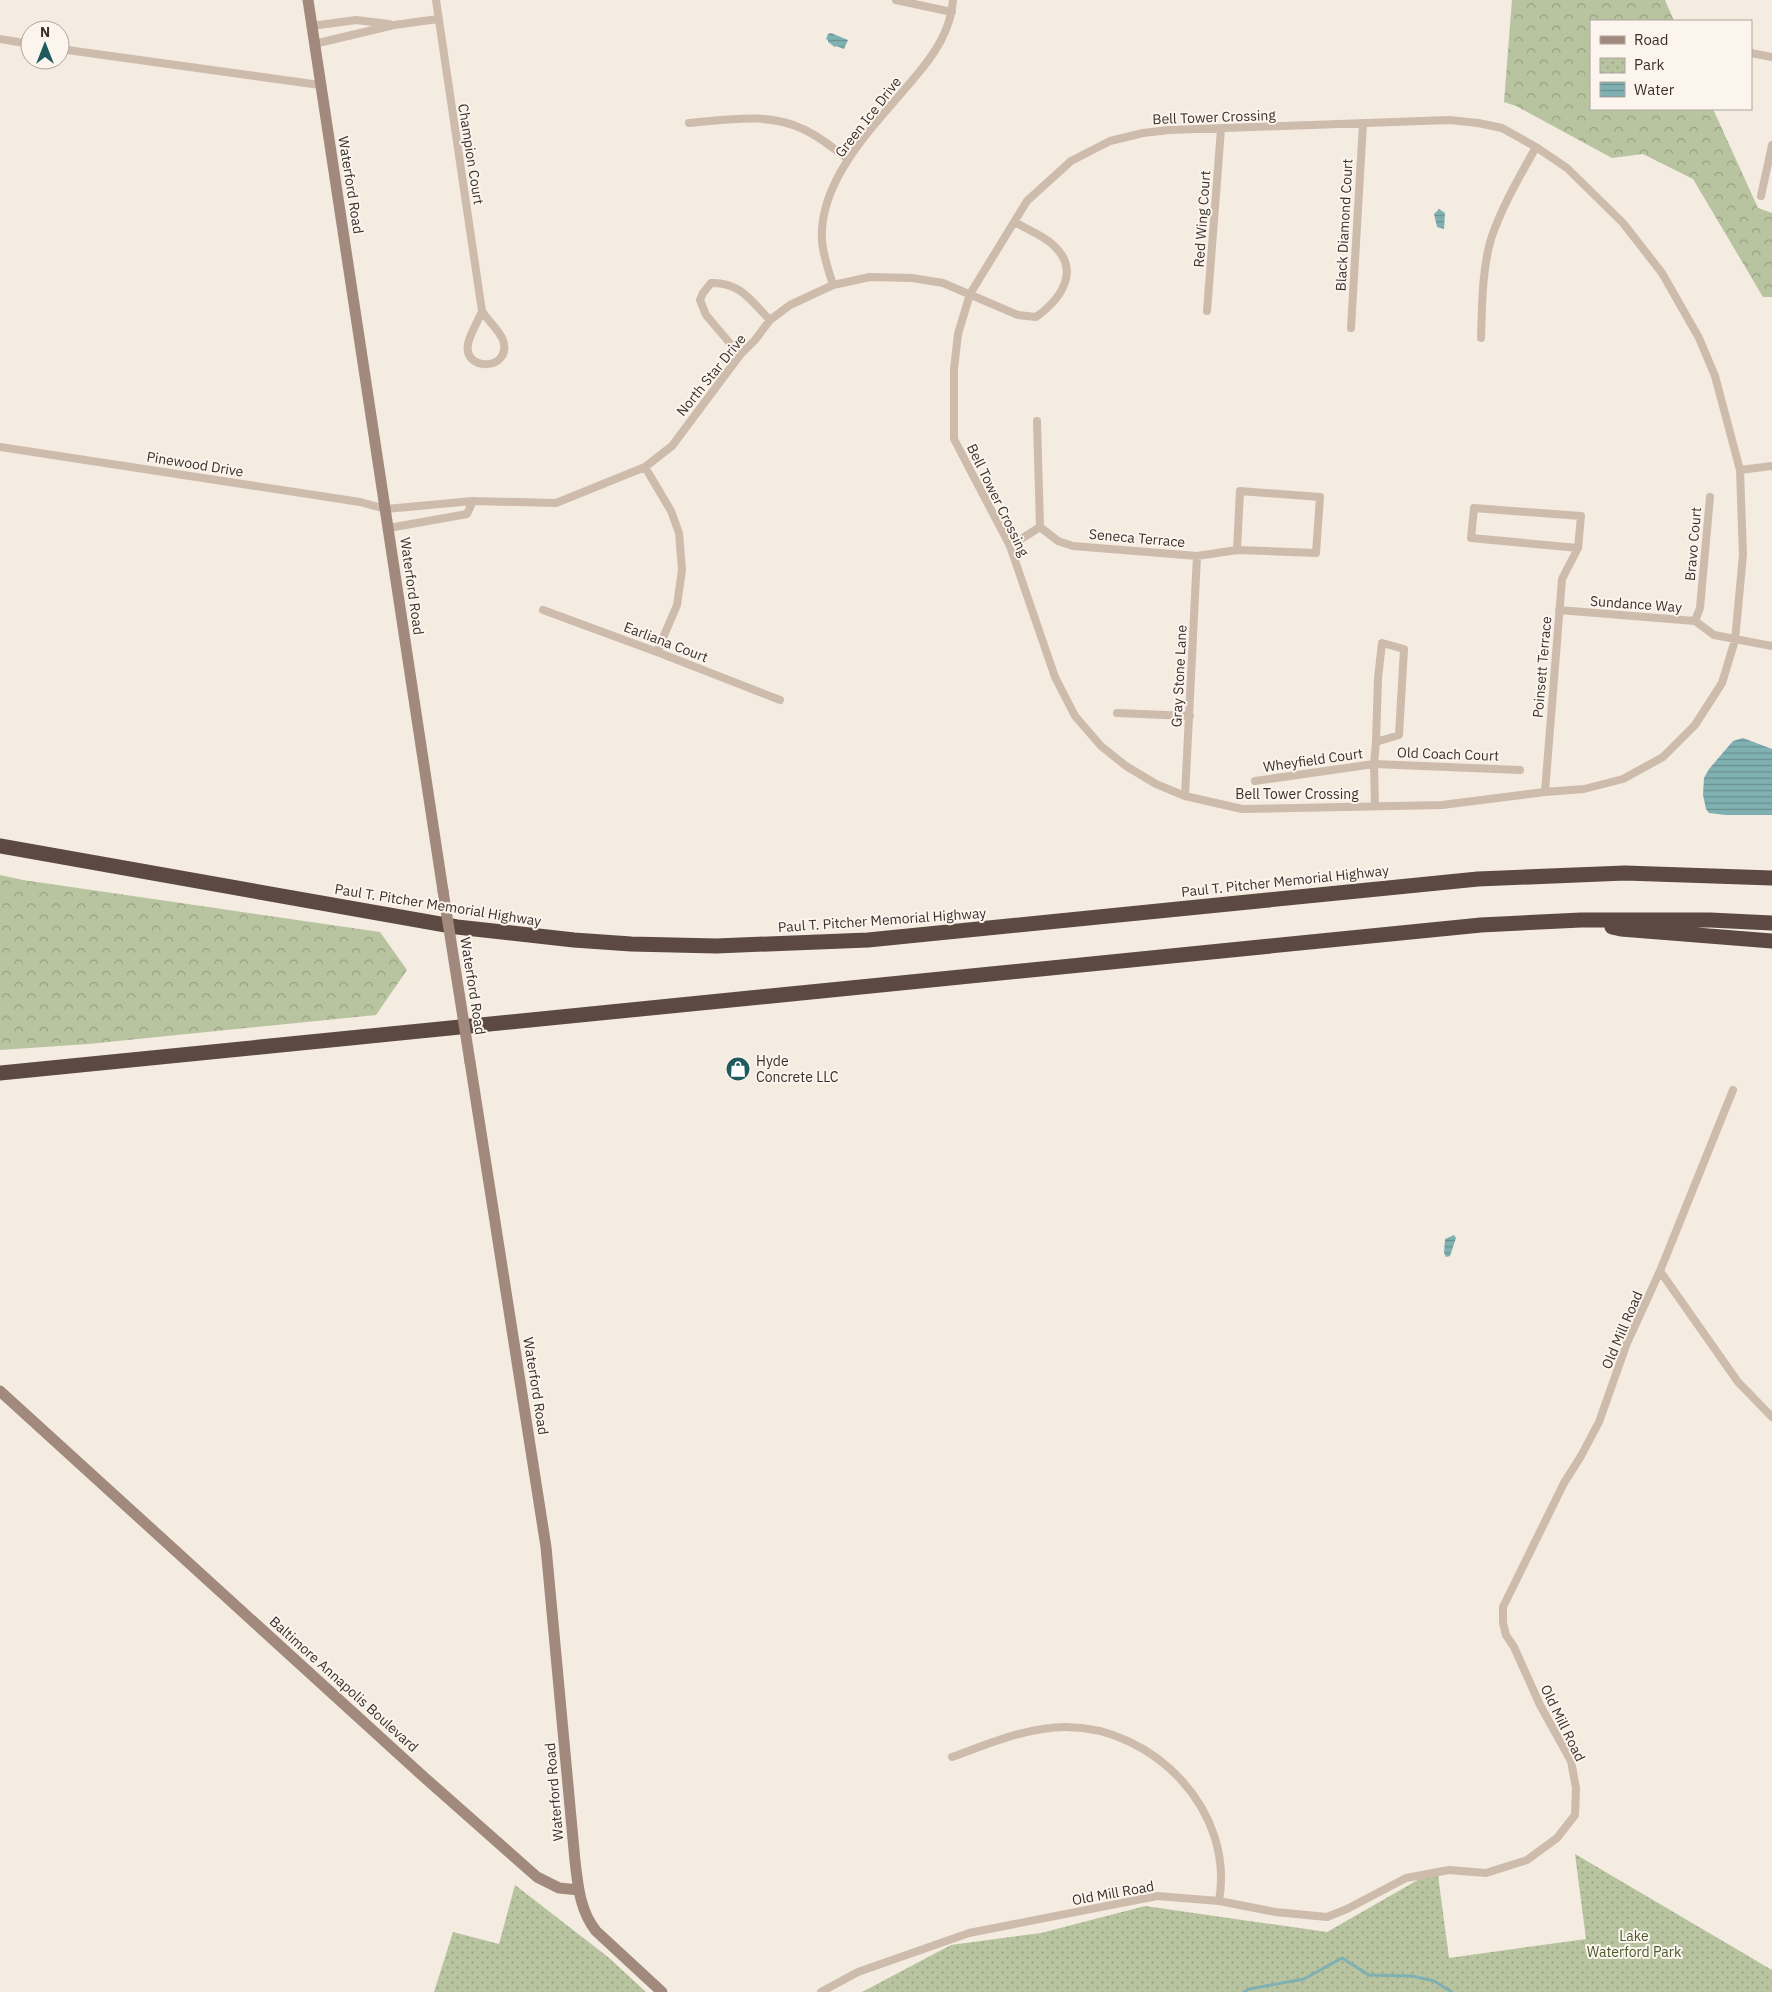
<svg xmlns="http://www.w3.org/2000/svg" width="1772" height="1992" viewBox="0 0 1772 1992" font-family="'IBM Plex Sans',sans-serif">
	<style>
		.forest { fill: url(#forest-crowns) }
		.park { fill: url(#park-dots) }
		.water { fill: url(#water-rules) }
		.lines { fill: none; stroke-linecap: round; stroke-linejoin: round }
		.stream { stroke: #7fb0b2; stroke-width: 3 }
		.street { stroke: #cdbbac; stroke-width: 8 }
		.secondary { stroke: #a18a7d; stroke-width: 11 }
		.highway { stroke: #5c4a42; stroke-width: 15 }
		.secondary-bridge { stroke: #a18a7d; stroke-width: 11 }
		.labels { text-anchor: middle; stroke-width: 4; stroke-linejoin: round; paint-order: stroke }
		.street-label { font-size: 14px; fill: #3b302b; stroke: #fbf5ee }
		.poi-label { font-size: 14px; fill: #3b302b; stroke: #fbf5ee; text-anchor: start }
		.park-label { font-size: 14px; fill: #4a5a2e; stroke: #fbf5ee }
	</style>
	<defs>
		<pattern id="forest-crowns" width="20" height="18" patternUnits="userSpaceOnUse" patternTransform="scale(1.25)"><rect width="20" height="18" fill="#b8c4a0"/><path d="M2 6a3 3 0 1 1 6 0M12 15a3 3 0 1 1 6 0" fill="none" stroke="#97a083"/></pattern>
		<pattern id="park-dots" width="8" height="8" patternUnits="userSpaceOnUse" patternTransform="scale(1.25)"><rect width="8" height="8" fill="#b8c4a0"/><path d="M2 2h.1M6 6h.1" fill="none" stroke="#97a083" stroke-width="1.8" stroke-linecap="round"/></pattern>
		<pattern id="water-rules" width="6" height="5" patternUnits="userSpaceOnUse" patternTransform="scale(1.25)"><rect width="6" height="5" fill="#7fb0b2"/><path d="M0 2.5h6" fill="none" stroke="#699091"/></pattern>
	</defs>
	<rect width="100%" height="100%" fill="#f4ebe1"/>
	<path class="forest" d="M1512,0h153l9,21h-83v88h122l45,99 14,5v84h-9l-70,-118 -50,-25 -31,4 -96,-52 -12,-4z
		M0,875l23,5 357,52 27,38 -31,45 -288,29 -88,6z"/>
	<path class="park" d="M1575,1854l197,116v22h-910l89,-47 90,-12 104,-27 182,26 96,-55 15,-2 11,83 137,-19z
		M515,1885l93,72 38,35h-212l19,-60 46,12z"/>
	<path class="water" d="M831,33l17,7 -4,9 -8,-3 -1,1 -7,-5v-2l-2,-1 2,-5z
		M1439,209l6,4 -1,16 -7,-2 -3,-13z
		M1743,738l29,11v66h-46l-17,-2 -3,-4 -3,-14 1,-17 5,-9 24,-28z
		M1454,1235l2,3 -6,18 -4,1 -2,-4 1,-14z"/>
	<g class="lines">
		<path class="stream" d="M1244,1992l5,-3 55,-10 38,-21 27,17 43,1 22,5 18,11"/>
		<path class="street" d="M436,0l46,311c6,10 17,19 21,29 10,30 -40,33 -35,4 2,-11 10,-22 14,-33
			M896,0l56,12
			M312,26l44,-6 33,4
			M0,39l30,5
			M314,44l80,-19 44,-6
			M60,49l260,36
			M1751,53l21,4
			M1449,120l29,3 24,5 34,19 31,21 56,55 39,50 37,65 16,38 25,94 3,85 -8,85 -13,43 -27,42 -32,32 -40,22 -39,10 -39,3 -103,13 -200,4 -57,-13 -29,-12 -30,-18 -25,-20 -26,-30 -20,-39 -45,-131 -56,-107v-70l4,-35 12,-40 57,-93 44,-40 39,-20 33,-8 26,-3z
			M689,123c38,-3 79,-11 114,6 16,7 31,20 45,30
			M1761,196l11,-51
			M833,285c-4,-13 -10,-30 -11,-44 -4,-63 56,-119 93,-164 19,-22 36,-47 38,-77
			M1207,311l14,-182
			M1351,328l12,-204
			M1481,338c1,-32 1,-69 10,-99 11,-33 29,-63 45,-92
			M740,355l-34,-40 -6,-15 3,-7 8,-10c29,-1 40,18 59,37
			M1037,421l3,106
			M0,447l360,55 26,7 87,-8 83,2 89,-36 27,-21 68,-91 15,-15 15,-20 20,-15 43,-20 37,-8 42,1 31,5 75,32 18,2c25,-18 46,-47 16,-73 -10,-9 -26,-15 -37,-22
			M645,467l26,44 8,22 3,37 -5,35 -20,47
			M1740,470l32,-4
			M1240,491l80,6 -4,56 -79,-3z
			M1474,508l107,8 -3,32 -107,-10z
			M389,528l78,-14 6,-13
			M1010,546l30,-19 18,14 15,5 124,10 40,-6
			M543,610l114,42 123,48
			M1559,610l136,11 19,14 58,11
			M1695,621l5,-13 10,-111
			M1382,643l22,6 -5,86 -23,7 2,-64z
			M1117,713l73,3
			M1255,781l119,-17 146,6
			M1545,792l17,-213 16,-31
			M1185,796l12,-240
			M1375,806l-1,-42 2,-22
			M1660,1271l78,111 34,35
			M952,1757c36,-13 75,-30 114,-30 88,0 169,84 153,174
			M821,1992l37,-20 111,-39 188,-37 62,5 56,11 52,5 20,-8 59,-31 43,-8 37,3 41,-13 30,-22 18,-23 1,-27 -5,-27 -31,-56 -26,-58 -8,-12 -3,-12v-16l61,-124 17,-27 18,-34 28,-79 33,-72 73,-181"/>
		<path class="secondary" d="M308,0l135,891
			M470,1062l76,485 29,314c3,25 5,50 21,70l66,61
			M0,1391l425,387 112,99 22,11 20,2"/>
		<path class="highway" d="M0,846l457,81 117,13 57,4 85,2 152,-6 610,-61 147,-6 147,5
			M1612,927l9,2 151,12
			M0,1073l1481,-148 100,-5h129l62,3"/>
		<path class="secondary-bridge" d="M443,891l27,171"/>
	</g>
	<defs>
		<symbol id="shop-disc" viewBox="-11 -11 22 22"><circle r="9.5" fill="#1f5a5e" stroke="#fbf5ee"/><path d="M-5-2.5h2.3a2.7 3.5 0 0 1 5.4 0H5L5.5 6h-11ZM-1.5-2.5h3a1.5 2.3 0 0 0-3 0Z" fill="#fff"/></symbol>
	</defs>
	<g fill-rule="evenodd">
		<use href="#shop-disc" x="724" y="1055" width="28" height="28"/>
	</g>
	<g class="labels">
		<g class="street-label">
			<text transform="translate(868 117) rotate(-52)" y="5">Green Ice Drive</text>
			<text transform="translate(1214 117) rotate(-2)" y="5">Bell Tower Crossing</text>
			<text transform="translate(471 154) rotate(81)" y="5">Champion Court</text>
			<text transform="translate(351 185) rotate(81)" y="5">Waterford Road</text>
			<text transform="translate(1202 219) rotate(-86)" y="5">Red Wing Court</text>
			<text transform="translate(1344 225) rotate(-87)" y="5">Black Diamond Court</text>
			<text transform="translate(711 375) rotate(-51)" y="5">North Star Drive</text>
			<text transform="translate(195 464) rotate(9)" y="5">Pinewood Drive</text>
			<text transform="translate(998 500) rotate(64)" y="5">Bell Tower Crossing</text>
			<text transform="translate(1137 538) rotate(5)" y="5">Seneca Terrace</text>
			<text transform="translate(1693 544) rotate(-85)" y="5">Bravo Court</text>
			<text transform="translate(412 586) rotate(82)" y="5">Waterford Road</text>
			<text transform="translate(1636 604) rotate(4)" y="5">Sundance Way</text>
			<text transform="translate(666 642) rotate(21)" y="5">Earliana Court</text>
			<text transform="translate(1542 667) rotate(-85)" y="5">Poinsett Terrace</text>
			<text transform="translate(1179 676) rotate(-87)" y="5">Gray Stone Lane</text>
			<text transform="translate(1448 754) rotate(2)" y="5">Old Coach Court</text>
			<text transform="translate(1313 760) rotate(-8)" y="5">Wheyfield Court</text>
			<text x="1297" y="799">Bell Tower Crossing</text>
			<text transform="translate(1285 881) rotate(-6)" y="5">Paul T. Pitcher Memorial Highway</text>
			<text transform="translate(438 905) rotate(9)" y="5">Paul T. Pitcher Memorial Highway</text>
			<text transform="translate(882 920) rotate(-4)" y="5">Paul T. Pitcher Memorial Highway</text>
			<text transform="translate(473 986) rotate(81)" y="5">Waterford Road</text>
			<text transform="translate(1622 1330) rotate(-67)" y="5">Old Mill Road</text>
			<text transform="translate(536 1386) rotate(81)" y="5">Waterford Road</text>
			<text transform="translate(344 1684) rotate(42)" y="5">Baltimore Annapolis Boulevard</text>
			<text transform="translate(1563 1723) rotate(64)" y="5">Old Mill Road</text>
			<text transform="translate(554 1792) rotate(-95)" y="5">Waterford Road</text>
			<text transform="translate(1113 1893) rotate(-10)" y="5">Old Mill Road</text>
		</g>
		<g class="poi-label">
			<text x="756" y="1066">Hyde<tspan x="756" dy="16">Concrete LLC</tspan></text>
		</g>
		<g class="park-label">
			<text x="1634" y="1941">Lake<tspan x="1634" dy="16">Waterford Park</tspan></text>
		</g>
	</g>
	<rect x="1590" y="20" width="162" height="90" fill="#fbf5ee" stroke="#aea6a0"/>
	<rect x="1600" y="36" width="25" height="8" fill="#a18a7d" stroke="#aea6a0"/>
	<text x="1634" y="45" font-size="15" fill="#3b302b">Road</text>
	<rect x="1600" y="58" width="25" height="15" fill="url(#park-dots)" stroke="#aea6a0"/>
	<text x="1634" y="70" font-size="15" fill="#3b302b">Park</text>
	<rect x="1600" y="82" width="25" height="15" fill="url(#water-rules)" stroke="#aea6a0"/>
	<text x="1634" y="95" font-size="15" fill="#3b302b">Water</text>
	<g transform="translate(45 45)"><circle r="24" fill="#fbf5ee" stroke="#aea6a0"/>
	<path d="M0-4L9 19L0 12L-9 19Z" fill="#1f5a5e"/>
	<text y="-8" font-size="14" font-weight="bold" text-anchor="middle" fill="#3b302b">N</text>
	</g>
</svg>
